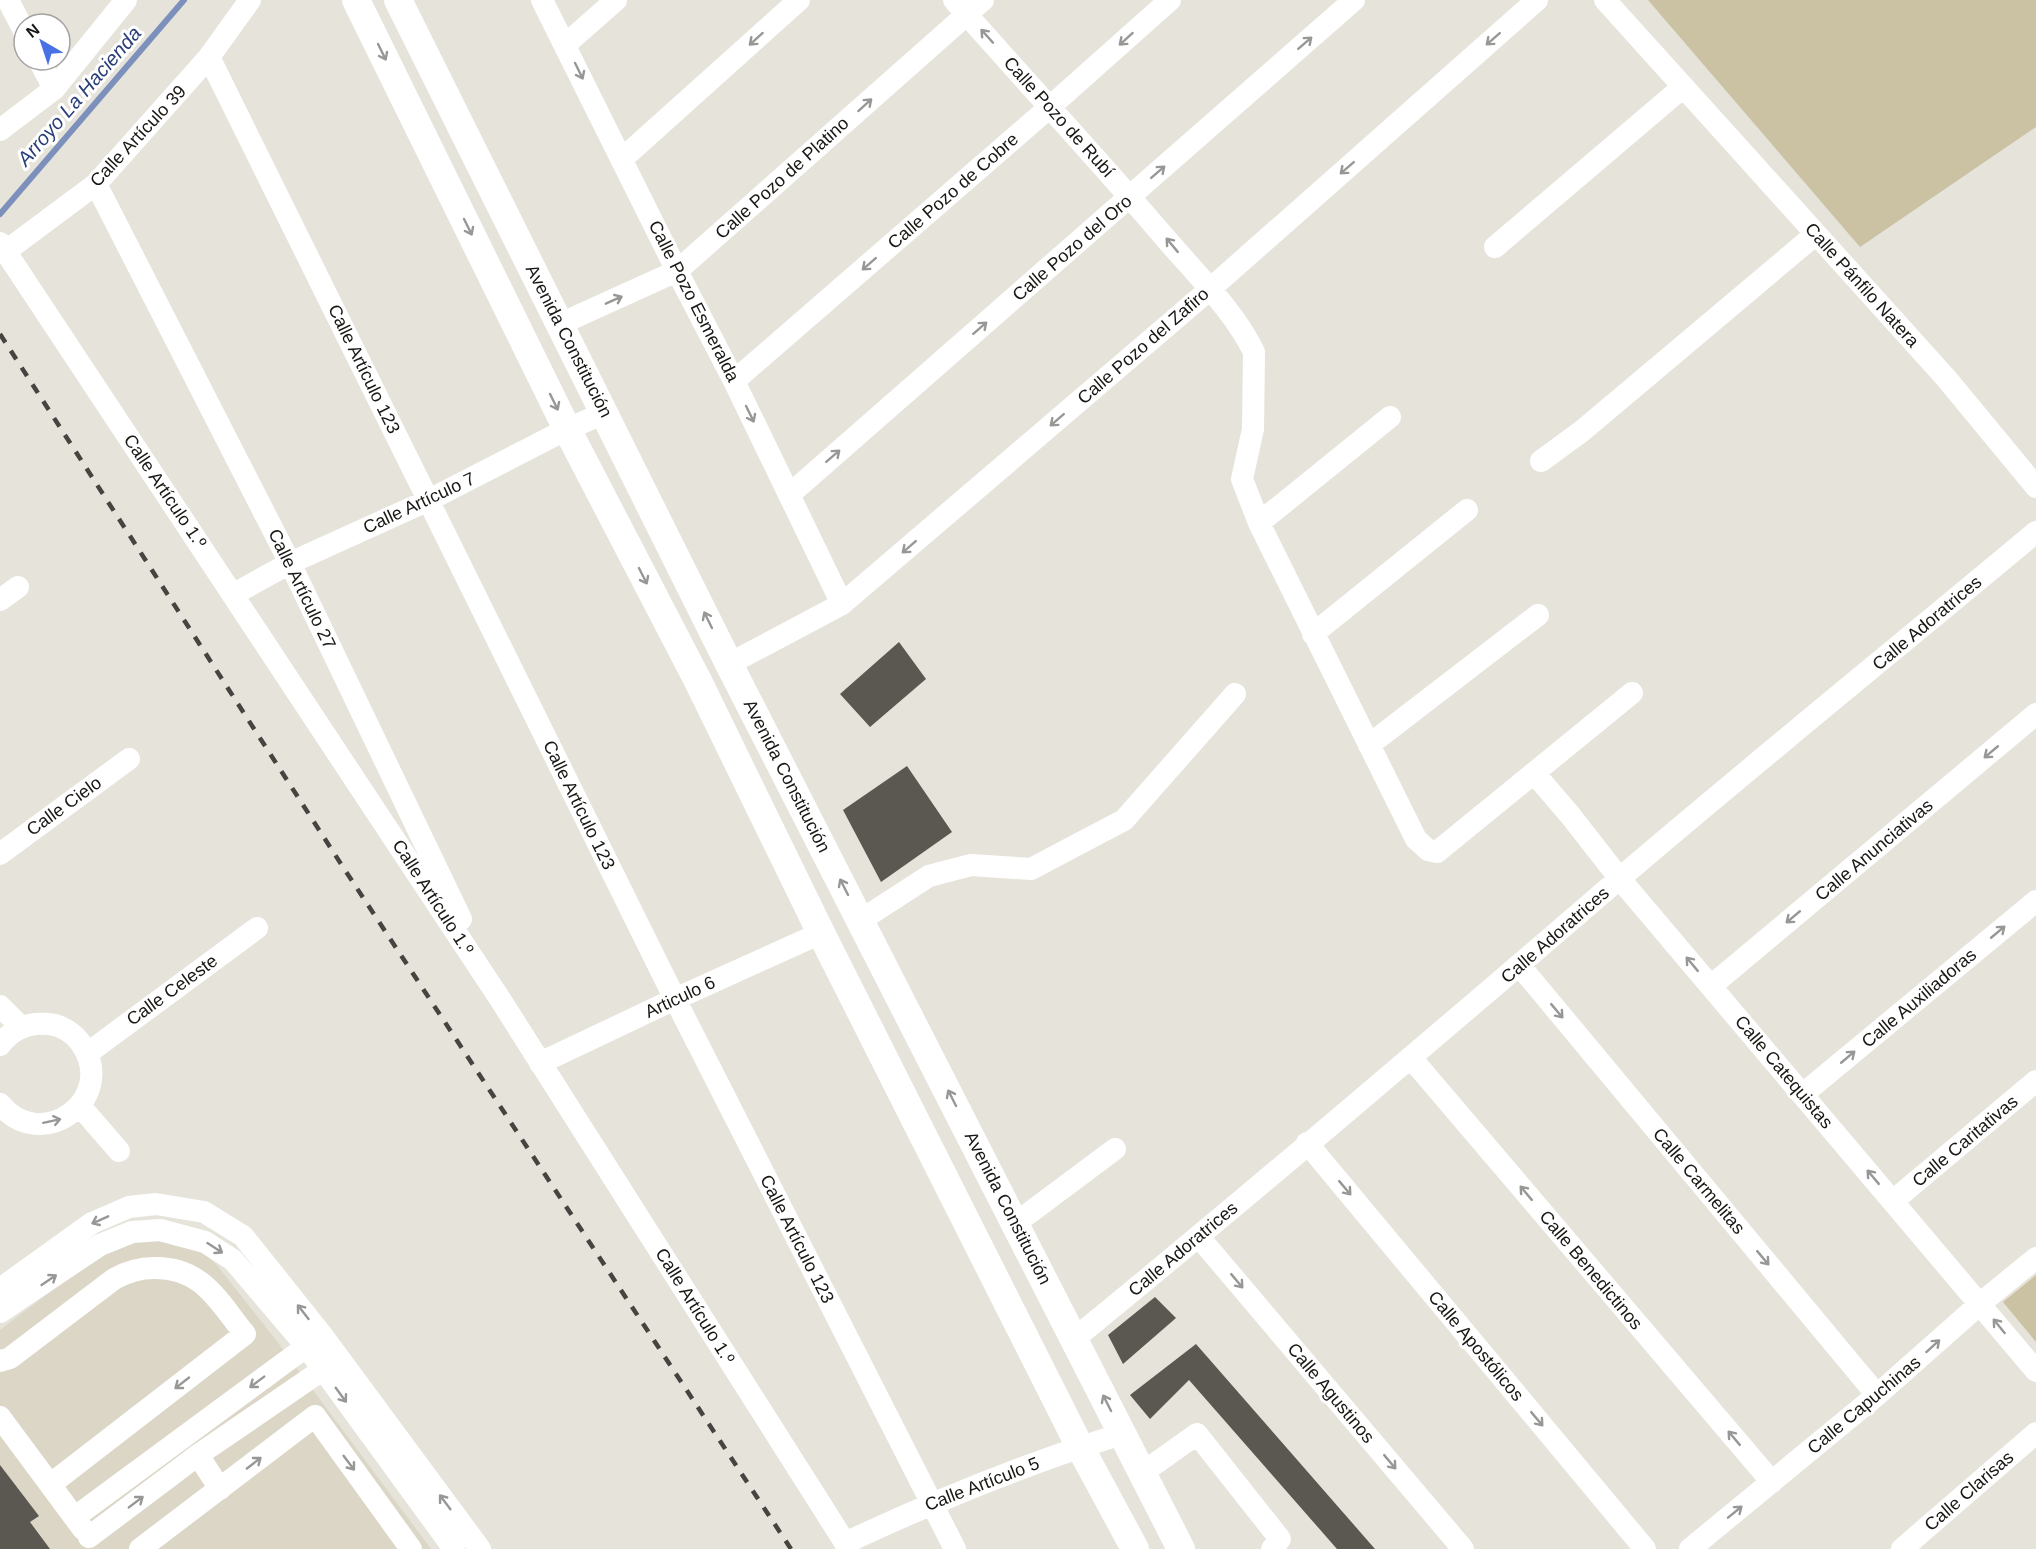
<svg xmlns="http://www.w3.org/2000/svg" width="2036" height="1549" viewBox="0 0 2036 1549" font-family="Arial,sans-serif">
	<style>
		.built { fill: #dbd6c6 }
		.green { fill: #cbc1a3 }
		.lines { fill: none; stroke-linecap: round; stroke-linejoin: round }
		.stream { stroke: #7d90bc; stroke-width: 6 }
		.building { fill: #5a5851 }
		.minor { stroke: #fff; stroke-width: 22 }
		.major { stroke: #fff; stroke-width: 28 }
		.rail { stroke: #454440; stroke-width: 4.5; stroke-dasharray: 10 10; stroke-linecap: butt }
		.oneway { stroke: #979795 }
		.labels { text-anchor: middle; stroke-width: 6; stroke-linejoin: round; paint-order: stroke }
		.street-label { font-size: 18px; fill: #181714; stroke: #fff }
		.water-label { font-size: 20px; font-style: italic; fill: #293e77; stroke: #fff }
	</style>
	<rect width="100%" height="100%" fill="#e5e3da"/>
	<path class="built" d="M160,1241l28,6 16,7 12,10 56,71 159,214h-431v-219l88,-67 35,-19z"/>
	<path class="green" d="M1648,0h388v127l-176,120z
		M2036,1275v67l-33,-40z"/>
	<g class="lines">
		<path class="stream" d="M0,214l184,-214"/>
	</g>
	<path class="building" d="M899,642l27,37 -56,48 -30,-33z
		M907,766l45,66 -71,50 -38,-72z
		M1155,1297l21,21 -53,46 -15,-29z
		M1196,1344l179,205h-38l-148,-169 -39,39 -20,-24z
		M0,1465l39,51 -9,6 20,27h-50z"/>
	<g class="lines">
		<path class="minor" d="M8,0l16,31
			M542,0l135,271 57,110 108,223
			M954,0c71,81 144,159 213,240 30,35 67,71 87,112l-1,77 -11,50 17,44 157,316 12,11 9,2 195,-159
			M1605,0l341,378 90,109
			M566,44l50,-44
			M209,57l466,942 280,550
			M39,60l15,29
			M0,130l54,-41 72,-89
			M622,159l177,-159
			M96,184l194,379 171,356
			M0,243l500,756 349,550
			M1495,247l188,-160
			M6,251l90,-67 113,-127 41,-57
			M560,324l117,-53 306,-271
			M734,381l317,-275 119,-106
			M1541,461l41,-30 234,-197
			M789,495l565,-495
			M1259,523l131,-106
			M234,594l56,-31 139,-63 138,-71 38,-16
			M0,600l18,-13
			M1313,634l154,-124
			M729,664l113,-60 367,-314 328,-290
			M1369,745l169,-130
			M1534,773l36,42 50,64 416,492
			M0,854l129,-95
			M861,920l68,-44 42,-11 60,4 93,-49 111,-126
			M1520,966l357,429
			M1711,986l325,-272
			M0,1006l21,21
			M0,1045c12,-16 28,-23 48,-21 14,1 27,10 34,21 36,54 -41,110 -82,59
			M88,1053l169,-125
			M1411,1058l361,424
			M540,1063l135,-64 146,-66
			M1803,1094l233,-193
			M80,1106l39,45
			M1307,1143l338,406
			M1893,1201l143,-120
			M1016,1223l99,-74
			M1199,1237l264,312
			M0,1289l92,-66 37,-16 27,-3 48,8 39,24 79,99 158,214
			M0,1312l100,-67 32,-13 28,-2 45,12 28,18 73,86 148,203
			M1074,1339c184,-150 365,-305 545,-460 137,-117 278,-231 417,-347
			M0,1361l10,-3 104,-79c14,-8 25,-11 40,-11 48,-1 64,33 91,66l-194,150
			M0,1417l83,112
			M198,1455l22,34
			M1142,1473l55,-39 83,105 -8,10
			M75,1517l243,-179
			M89,1537l109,-82 136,-93
			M845,1543c90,-42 182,-80 277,-109
			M140,1549l175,-133 96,133
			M1690,1549l187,-154 104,-92 55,-45
			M1902,1549l134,-116"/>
		<path class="major" d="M356,0l211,429 131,252 123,252 259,514 55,102
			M398,0l331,664 452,885"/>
		<path class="rail" d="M0,334l341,530 450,685"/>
	</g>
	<defs><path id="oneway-shaft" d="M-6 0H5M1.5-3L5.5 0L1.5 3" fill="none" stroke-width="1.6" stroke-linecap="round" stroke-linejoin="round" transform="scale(1.5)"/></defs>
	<g class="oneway">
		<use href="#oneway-shaft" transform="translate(987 36) rotate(-132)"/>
		<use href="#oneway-shaft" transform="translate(756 39) rotate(138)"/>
		<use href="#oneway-shaft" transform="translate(1126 39) rotate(138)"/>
		<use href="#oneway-shaft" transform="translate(1493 39) rotate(139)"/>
		<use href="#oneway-shaft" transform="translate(1305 43) rotate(-41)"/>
		<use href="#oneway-shaft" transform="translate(382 52) rotate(64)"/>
		<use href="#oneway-shaft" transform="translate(579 71) rotate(64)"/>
		<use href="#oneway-shaft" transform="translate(865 105) rotate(-42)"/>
		<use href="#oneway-shaft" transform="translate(1347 168) rotate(139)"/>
		<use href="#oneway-shaft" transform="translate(1158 172) rotate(-41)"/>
		<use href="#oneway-shaft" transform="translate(468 227) rotate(64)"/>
		<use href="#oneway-shaft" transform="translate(1172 245) rotate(-130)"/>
		<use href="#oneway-shaft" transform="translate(869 264) rotate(139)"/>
		<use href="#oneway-shaft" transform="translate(614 300) rotate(-24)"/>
		<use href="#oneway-shaft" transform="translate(980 328) rotate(-41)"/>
		<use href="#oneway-shaft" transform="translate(554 402) rotate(64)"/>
		<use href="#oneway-shaft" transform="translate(750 414) rotate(64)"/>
		<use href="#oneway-shaft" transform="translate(1057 420) rotate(139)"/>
		<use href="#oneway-shaft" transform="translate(833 456) rotate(-41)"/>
		<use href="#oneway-shaft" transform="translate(909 547) rotate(139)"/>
		<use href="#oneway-shaft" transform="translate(643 576) rotate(63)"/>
		<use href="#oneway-shaft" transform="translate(708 620) rotate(-116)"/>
		<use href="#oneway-shaft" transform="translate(1991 752) rotate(140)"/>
		<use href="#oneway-shaft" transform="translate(844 887) rotate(-117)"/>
		<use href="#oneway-shaft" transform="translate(1793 917) rotate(140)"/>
		<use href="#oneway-shaft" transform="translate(1998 932) rotate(-40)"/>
		<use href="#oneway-shaft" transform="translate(1692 964) rotate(-130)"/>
		<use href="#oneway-shaft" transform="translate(1557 1011) rotate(50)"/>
		<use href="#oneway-shaft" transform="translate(1848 1057) rotate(-40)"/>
		<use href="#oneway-shaft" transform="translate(952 1098) rotate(-117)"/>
		<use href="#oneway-shaft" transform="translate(52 1121) rotate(-12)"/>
		<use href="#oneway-shaft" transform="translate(1873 1177) rotate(-130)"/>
		<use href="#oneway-shaft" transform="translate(1345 1188) rotate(50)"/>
		<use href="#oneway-shaft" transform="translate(1526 1193) rotate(-130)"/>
		<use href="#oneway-shaft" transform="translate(100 1220) rotate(156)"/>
		<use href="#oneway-shaft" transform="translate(215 1248) rotate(33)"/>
		<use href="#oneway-shaft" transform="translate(1763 1258) rotate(50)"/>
		<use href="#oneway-shaft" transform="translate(49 1280) rotate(-34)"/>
		<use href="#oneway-shaft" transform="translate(1237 1281) rotate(50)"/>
		<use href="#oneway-shaft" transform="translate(303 1312) rotate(-128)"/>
		<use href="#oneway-shaft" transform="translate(1999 1326) rotate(-129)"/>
		<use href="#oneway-shaft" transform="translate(1933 1346) rotate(-42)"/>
		<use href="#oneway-shaft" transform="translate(257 1382) rotate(143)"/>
		<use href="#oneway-shaft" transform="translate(182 1383) rotate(142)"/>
		<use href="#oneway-shaft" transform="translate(341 1395) rotate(54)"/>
		<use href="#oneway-shaft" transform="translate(1107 1403) rotate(-117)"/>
		<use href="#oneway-shaft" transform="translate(1537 1419) rotate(50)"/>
		<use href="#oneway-shaft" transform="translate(1734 1438) rotate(-130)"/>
		<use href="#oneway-shaft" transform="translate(1390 1462) rotate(50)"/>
		<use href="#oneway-shaft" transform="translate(254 1463) rotate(-38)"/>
		<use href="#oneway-shaft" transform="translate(349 1463) rotate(53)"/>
		<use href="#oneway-shaft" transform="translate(136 1502) rotate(-37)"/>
		<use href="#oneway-shaft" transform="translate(445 1502) rotate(-127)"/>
		<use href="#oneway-shaft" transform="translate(1735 1512) rotate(-39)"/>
	</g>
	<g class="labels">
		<g class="street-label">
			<text transform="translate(1059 117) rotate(48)" y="6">Calle Pozo de Rubí</text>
			<text transform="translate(138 136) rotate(-47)" y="6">Calle Artículo 39</text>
			<text transform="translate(782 178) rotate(-42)" y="6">Calle Pozo de Platino</text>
			<text transform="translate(953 191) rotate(-41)" y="6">Calle Pozo de Cobre</text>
			<text transform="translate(1072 248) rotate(-41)" y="6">Calle Pozo del Oro</text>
			<text transform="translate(1862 285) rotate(48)" y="6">Calle Pánfilo Natera</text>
			<text transform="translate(694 301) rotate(63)" y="6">Calle Pozo Esmeralda</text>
			<text transform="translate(569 341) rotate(63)" y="6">Avenida Constitución</text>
			<text transform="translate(1143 346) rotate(-41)" y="6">Calle Pozo del Zafiro</text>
			<text transform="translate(364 369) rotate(64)" y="6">Calle Artículo 123</text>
			<text transform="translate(165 491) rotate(56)" y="6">Calle Artículo 1.º</text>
			<text transform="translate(419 503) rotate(-25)" y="6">Calle Artículo 7</text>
			<text transform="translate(302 589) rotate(64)" y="6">Calle Artículo 27</text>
			<text transform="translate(1927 623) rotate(-40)" y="6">Calle Adoratrices</text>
			<text transform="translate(787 776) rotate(63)" y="6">Avenida Constitución</text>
			<text transform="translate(579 805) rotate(64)" y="6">Calle Artículo 123</text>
			<text transform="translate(64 806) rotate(-36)" y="6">Calle Cielo</text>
			<text transform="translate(1874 850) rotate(-40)" y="6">Calle Anunciativas</text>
			<text transform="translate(433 897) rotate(57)" y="6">Calle Artículo 1.º</text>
			<text transform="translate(1555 935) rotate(-41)" y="6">Calle Adoratrices</text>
			<text transform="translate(172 990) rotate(-36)" y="6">Calle Celeste</text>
			<text transform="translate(680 997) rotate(-25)" y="6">Articulo 6</text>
			<text transform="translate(1919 998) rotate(-40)" y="6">Calle Auxiliadoras</text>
			<text transform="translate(1784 1072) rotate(50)" y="6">Calle Catequistas</text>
			<text transform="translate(1965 1141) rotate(-40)" y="6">Calle Caritativas</text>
			<text transform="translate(1699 1181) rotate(50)" y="6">Calle Carmelitas</text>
			<text transform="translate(1008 1208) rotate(63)" y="6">Avenida Constitución</text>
			<text transform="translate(797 1239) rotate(63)" y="6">Calle Artículo 123</text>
			<text transform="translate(1183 1249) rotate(-40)" y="6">Calle Adoratrices</text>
			<text transform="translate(1591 1270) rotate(50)" y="6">Calle Benedictinos</text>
			<text transform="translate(695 1306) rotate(58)" y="6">Calle Artículo 1.º</text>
			<text transform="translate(1476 1346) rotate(50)" y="6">Calle Apostólicos</text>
			<text transform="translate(1331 1393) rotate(50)" y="6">Calle Agustinos</text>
			<text transform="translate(1864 1405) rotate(-40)" y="6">Calle Capuchinas</text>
			<text transform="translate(982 1484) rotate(-21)" y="6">Calle Artículo 5</text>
			<text transform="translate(1969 1491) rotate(-41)" y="6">Calle Clarisas</text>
		</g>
		<g class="water-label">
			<text transform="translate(79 96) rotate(-49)" y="7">Arroyo La Hacienda</text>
		</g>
	</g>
	<g transform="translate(42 42) rotate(321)"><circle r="28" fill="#ffffff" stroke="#a3a2a1" stroke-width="1.5"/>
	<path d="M0-4.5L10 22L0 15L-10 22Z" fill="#4871e4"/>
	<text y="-9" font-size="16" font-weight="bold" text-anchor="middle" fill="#181714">N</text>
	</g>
</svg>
